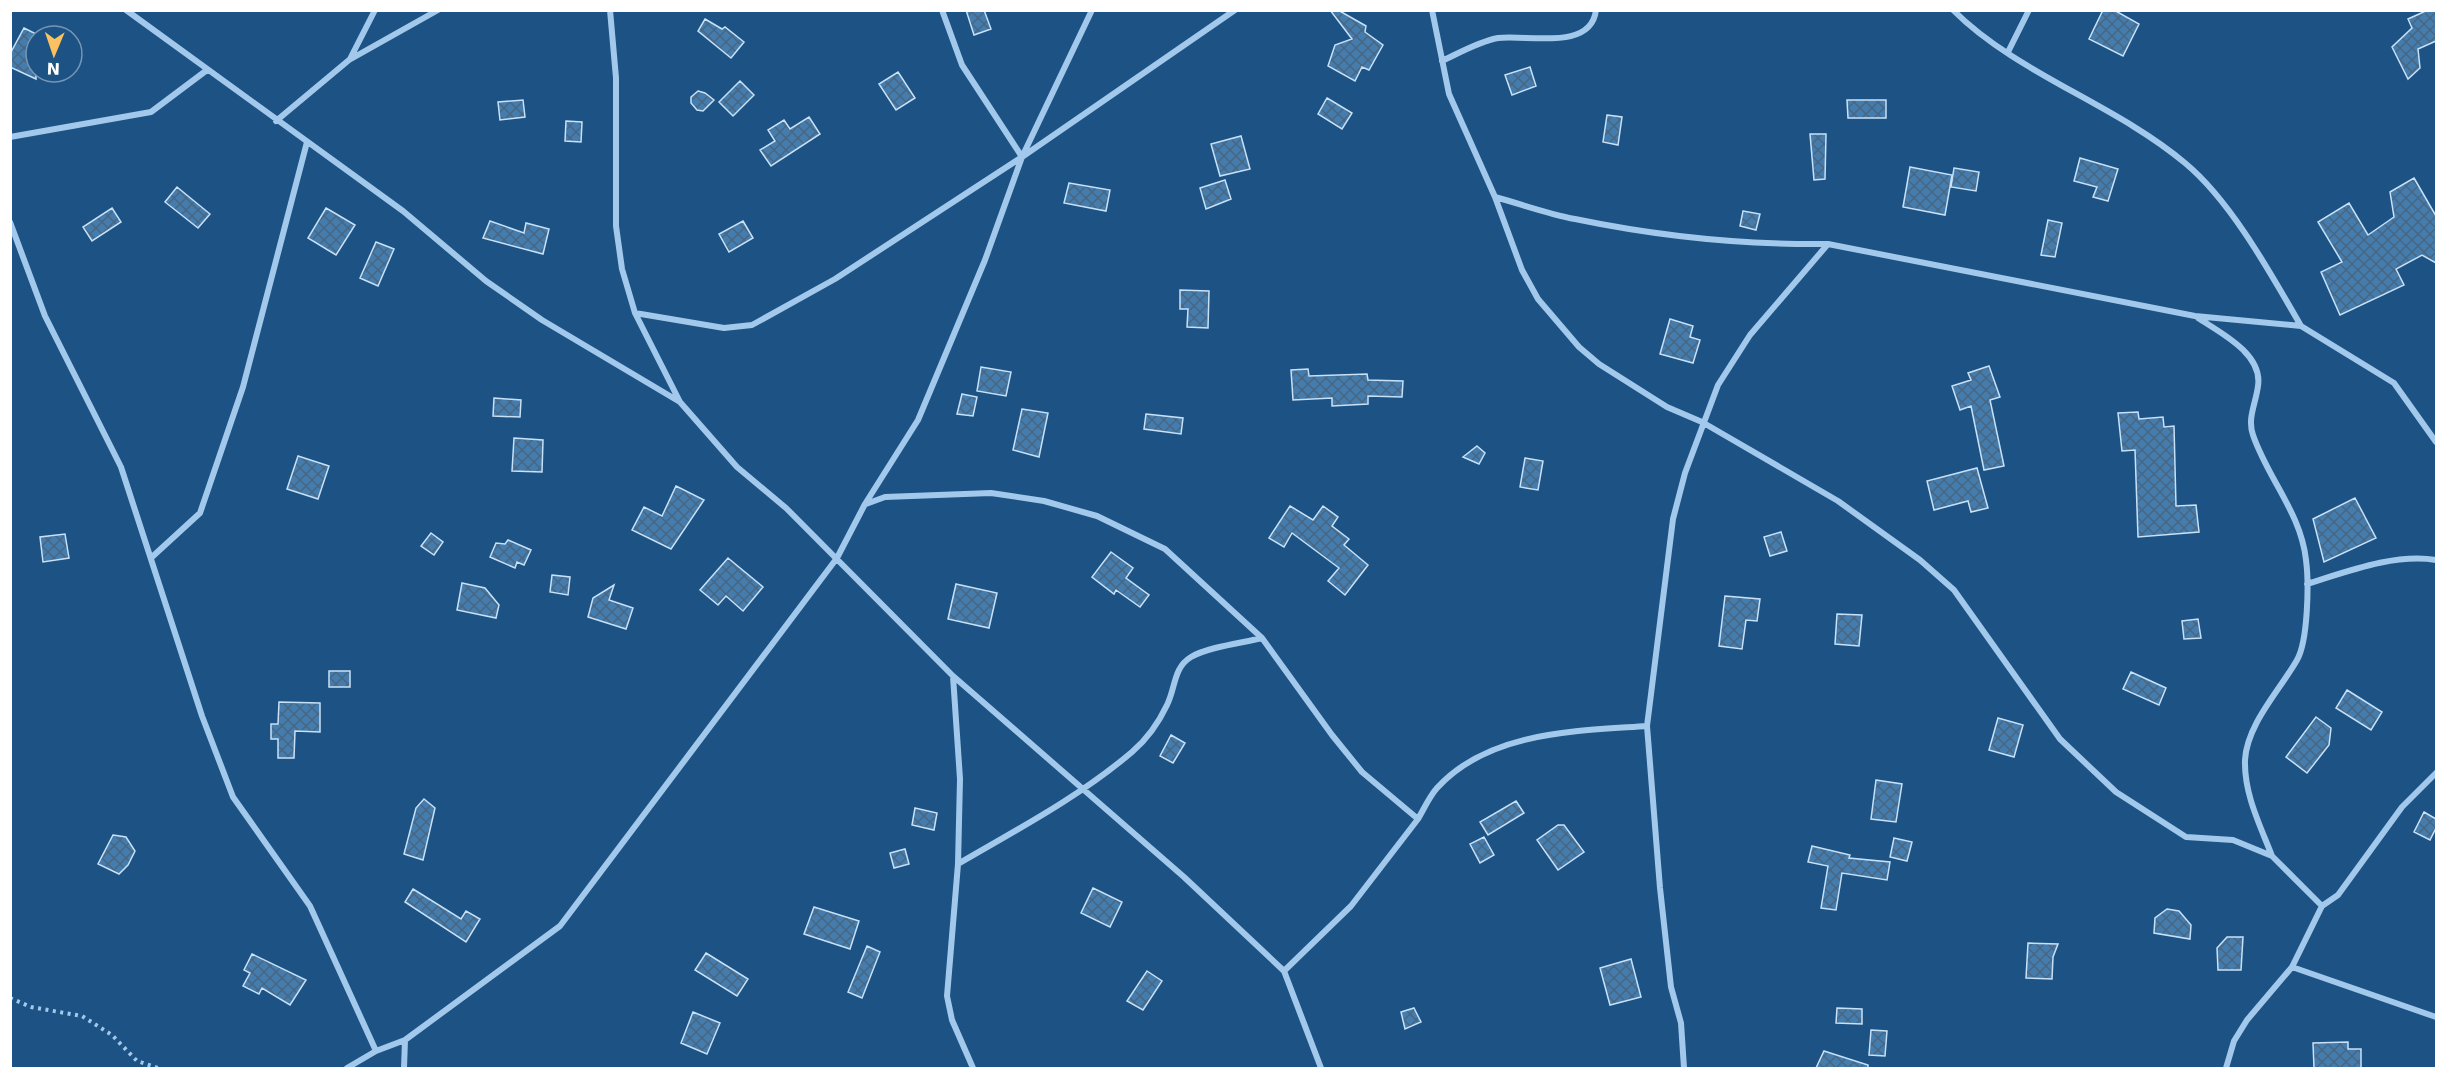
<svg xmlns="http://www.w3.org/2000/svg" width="2447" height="1079" viewBox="0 0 2447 1079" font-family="'DejaVu Sans',sans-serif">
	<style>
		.building { fill: url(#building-cross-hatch); stroke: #c7e1f8; stroke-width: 1.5 }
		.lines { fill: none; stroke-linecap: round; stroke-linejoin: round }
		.path { stroke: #a2c9eb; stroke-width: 4; stroke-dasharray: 3 4.5; stroke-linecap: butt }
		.minor { stroke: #a2c9eb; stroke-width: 6 }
	</style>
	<defs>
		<pattern id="building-cross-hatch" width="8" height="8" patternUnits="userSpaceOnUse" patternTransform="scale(1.5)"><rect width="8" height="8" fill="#447cad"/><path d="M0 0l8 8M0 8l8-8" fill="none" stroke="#486681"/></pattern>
	</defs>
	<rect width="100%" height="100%" fill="#1c5284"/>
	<path class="building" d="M966,10h18l7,19 -17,6z
		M1330,10h8l28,16 -1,6 18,13 -14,25 -7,-3 -7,14 -27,-15 7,-21 17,-6z
		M2103,10h11l25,14 -16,32 -34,-17z
		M2428,10h8v31l-18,8 2,19 -12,11 -16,-32 20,-19 -4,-9z
		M705,19l17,10 3,-2 19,15 -13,16 -33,-27z
		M24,28l12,6v45l-26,-12v-13z
		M1530,67l6,19 -24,9 -7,-20z
		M898,72l17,26 -19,12 -17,-26z
		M740,81l14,14 -21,21 -14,-14z
		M698,91l7,2 9,7 -11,11 -6,-1 -6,-7v-6z
		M1327,98l25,15 -10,16 -24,-15z
		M523,100l2,17 -25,3 -2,-18z
		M1847,100h39v18h-38z
		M1607,115l15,2 -4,28 -15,-3z
		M809,117l11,17 -49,32 -11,-16 15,-9 -7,-11 16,-10 6,9z
		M566,121l16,1 -1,20 -16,-1z
		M1810,134h16l-1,45 -11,1z
		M1241,136l9,33 -30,7 -9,-32z
		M2080,158l38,11 -10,32 -15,-4 4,-10 -23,-6z
		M1910,167l42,8 -7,40 -42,-8z
		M1954,168l25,4 -3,19 -25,-4z
		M2414,178l22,38v47l-14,-8 -26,14 8,16 -64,30 -19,-43 21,-10 -24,-40 31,-19 19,32 26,-18 -4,-25z
		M1225,180l6,19 -25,10 -6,-21z
		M1069,183l41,7 -4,21 -42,-8z
		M177,187l33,27 -12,14 -33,-26z
		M112,208l9,14 -29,19 -9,-14z
		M326,208l29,17 -19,30 -28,-17z
		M1743,211l17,3 -4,16 -16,-4z
		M2048,220l14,3 -7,34 -14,-2z
		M490,221l34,12 2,-10 23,6 -6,25 -60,-16z
		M743,221l10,17 -24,14 -10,-18z
		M376,242l18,7 -16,37 -18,-8z
		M1180,290l29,1 -1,37 -21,-1 1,-18h-8z
		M1670,319l23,7 -3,11 10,3 -7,23 -33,-9z
		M1989,366l11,31 -10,3 14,66 -20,4 -13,-64 -11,4 -8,-24 19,-6 -3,-7z
		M981,367l30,5 -5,24 -29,-5z
		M1308,369l1,7 58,-2 1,6 35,1 -1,16 -34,-1v8l-36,2v-8l-39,2 -2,-30z
		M962,394l15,3 -4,19 -16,-2z
		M494,398l27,2 -1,17 -27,-1z
		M1022,409l26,4 -9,44 -26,-7z
		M2138,412l1,7 24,-2 1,10 10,-1 2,80 20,-1 3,27 -61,5 -3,-87 -13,1 -4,-38z
		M1146,414l37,4 -2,16 -37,-5z
		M514,438l29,2 -1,32 -30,-1z
		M1477,446l8,7 -6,11 -16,-7z
		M298,456l31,10 -11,33 -31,-10z
		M1525,458l18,3 -5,29 -18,-3z
		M1977,468l11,40 -17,4 -3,-11 -34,9 -7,-29z
		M676,486l28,14 -33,49 -39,-19 12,-23 18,9z
		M2355,498l21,40 -52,24 -11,-43z
		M1290,506l23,14 10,-14 15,11 -6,9 17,13 -5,6 24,20 -23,30 -17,-14 11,-13 -47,-35 -8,14 -15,-9z
		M1781,532l6,19 -17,5 -6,-19z
		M431,533l12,9 -9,13 -13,-9z
		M65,534l4,24 -26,4 -3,-25z
		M508,540l23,10 -7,15 -7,-3 -2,6 -25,-11 6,-14 9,1z
		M1111,552l22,16 -7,10 23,17 -9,12 -24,-17 -2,4 -22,-17z
		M728,558l35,29 -20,24 -17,-15 -8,9 -18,-15z
		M552,575l18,2 -2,18 -18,-3z
		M462,583l23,5 14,17 -3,13 -39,-8z
		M956,584l41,9 -8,35 -41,-9z
		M614,585l-5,15 24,8 -7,21 -38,-12 5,-19z
		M1725,596l35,3 -3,22 -11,-1 -4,29 -23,-3z
		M1837,614l25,1 -3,31 -24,-2z
		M2198,619l3,19 -17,1 -2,-18z
		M329,671h21v16h-21z
		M2131,672l35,16 -7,17 -36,-16z
		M2347,690l35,22 -11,18 -35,-22z
		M279,702l41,1v29l-25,-1 -1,27h-16v-19h-7v-15h7z
		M2316,717l15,11 -2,17 -22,28 -21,-16z
		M1998,718l25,7 -9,32 -25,-7z
		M1171,735l14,8 -12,20 -13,-7z
		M1876,780l26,4 -6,38 -25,-3z
		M424,799l11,9 -12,52 -19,-6 12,-46z
		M1516,801l8,12 -36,22 -8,-13z
		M915,808l22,5 -3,17 -22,-5z
		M2424,812l12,7v9l-6,12 -16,-8z
		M1558,825h6l20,27 -26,18 -21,-30z
		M113,835l13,2 9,14 -7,14 -9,9 -21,-10z
		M1484,837l10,18 -14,8 -10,-19z
		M1894,838l18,4 -5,19 -17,-4z
		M1812,846l38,9 -1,3 41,4 -3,18 -45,-7 -6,37 -15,-2 7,-42 -20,-4z
		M905,849l4,15 -15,4 -4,-15z
		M1093,888l29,14 -12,25 -29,-14z
		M413,889l48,30 5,-8 14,8 -14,23 -61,-40z
		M814,907l45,14 -9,28 -46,-15z
		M2167,909l12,2 12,14 -1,14 -36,-6 1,-15z
		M2227,937h16l-2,33h-23l-1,-22z
		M2028,943l30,1 -5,13 -1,22 -26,-1z
		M867,946l13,6 -18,46 -14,-6z
		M706,953l42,26 -11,17 -42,-26z
		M252,954l54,26 -16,25 -28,-17 -3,6 -16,-8 7,-13 -6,-3z
		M1631,959l10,38 -31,8 -10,-37z
		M1147,971l15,10 -19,29 -16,-9z
		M1414,1008l7,14 -16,7 -4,-17z
		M1837,1008l25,1v15l-26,-1z
		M693,1012l27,11 -13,31 -26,-11z
		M1871,1030l16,1 -2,25 -16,-1z
		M2348,1042v7h13v19h-47l-1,-25z
		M1824,1051l44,14v3h-52z"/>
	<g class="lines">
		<path class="path" d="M10,998l21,9 51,9 30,19 25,26 21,7"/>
		<path class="minor" d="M126,10l277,201 83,70 56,39 138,82
			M610,10l6,68v148l6,43 13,44 45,89 57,65 49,41 167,168 231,201 100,94
			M942,10l20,55 60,92
			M1432,10l17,84 46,103 27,73 16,29 41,48 20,17 68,43 35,15 136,79 82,59 34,30 106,149 56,53 70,45 47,3 39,16 50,50
			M2008,52l21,-42
			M350,59l25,-49
			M1442,61c17,-8 38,-20 56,-23 28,-4 93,14 98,-28
			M276,121l73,-61 89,-50
			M10,137l141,-25 56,-42
			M1495,197c26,7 53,17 80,22 82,17 169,26 253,25
			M10,222l35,94 76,151 81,249 31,81 77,109 66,145
			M635,313l89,15 28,-3 83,-46 187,-122 213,-147
			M2198,318c23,15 65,36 60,68 -2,17 -11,32 -5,49 15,44 48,78 53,125 3,23 2,81 -9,100 -17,30 -50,64 -52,100 -1,34 15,65 27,96
			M2301,326l93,57 42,59
			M866,504l19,-7 106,-4 53,8 53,15 68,33 97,89 70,97 30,37 56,47c6,-10 11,-22 19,-31 52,-57 139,-57 210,-62
			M152,557l48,-44 43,-126 64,-245
			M2307,584c39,-12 88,-31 129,-24
			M953,676l7,103 -2,85 -11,132 5,24 21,48
			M958,864c60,-35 121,-67 174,-112 14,-12 27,-30 35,-47 9,-18 6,-37 24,-48 17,-10 51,-14 71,-19
			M2292,967l144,50
			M347,1068l29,-17 29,-11 155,-114 277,-368 28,-54 53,-84 67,-160 37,-103 70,-147
			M404,1068l1,-28
			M1321,1068l-37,-97 67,-65 67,-87
			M1684,1068l-3,-45 -10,-36 -11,-99 -13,-162 26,-207 12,-46 33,-88 32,-50 78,-91 367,72 106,10c-30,-52 -70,-125 -116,-163 -70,-59 -168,-89 -232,-153
			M2226,1068l8,-27 13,-21 45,-53 30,-61 16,-11 64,-88 34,-34"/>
	</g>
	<rect width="2447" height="1079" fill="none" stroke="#ffffff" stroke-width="24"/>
	<g transform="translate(54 54) rotate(182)"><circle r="28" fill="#1c5284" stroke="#7797b5" stroke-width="1.5"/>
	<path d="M0-4.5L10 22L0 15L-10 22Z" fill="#fbc05f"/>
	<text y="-9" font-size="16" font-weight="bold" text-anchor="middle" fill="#ffffff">N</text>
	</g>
</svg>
